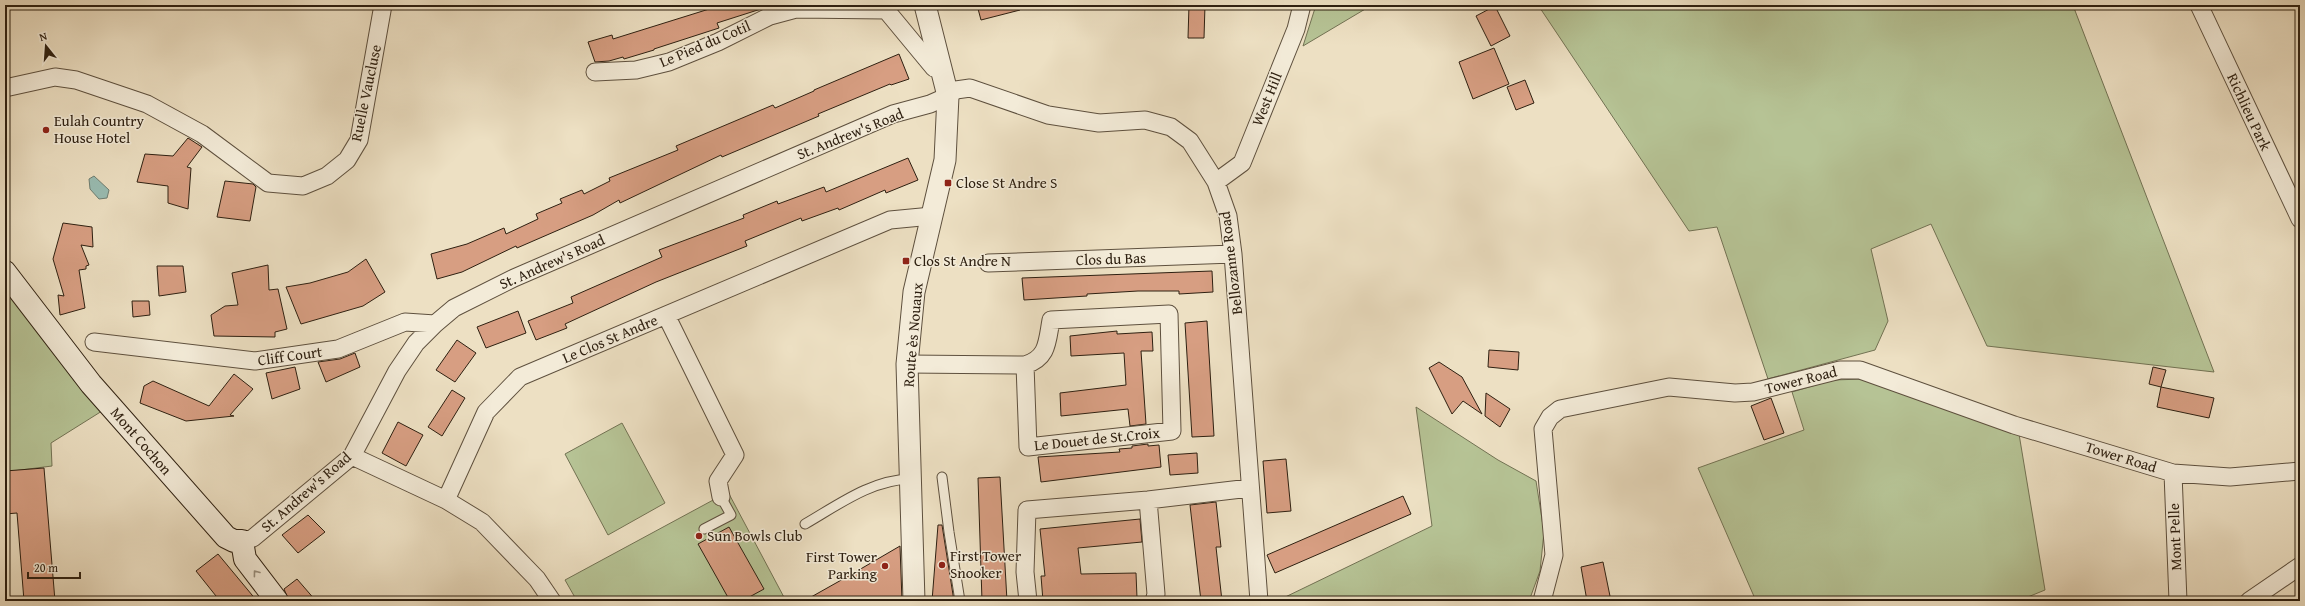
<svg xmlns="http://www.w3.org/2000/svg" width="2305" height="606" viewBox="0 0 2305 606" font-family="'Gentium Book Plus',serif">
	<style>
		.green { fill: #b6c395; stroke: #727253 }
		.water { fill: #99bdb3; stroke: #6e7e72 }
		.building { fill: #d79e82; stroke: #2e2011 }
		.lines { fill: none; stroke-linecap: round; stroke-linejoin: round }
		.service-casing { stroke: #5e503e; stroke-width: 11 }
		.minor-casing { stroke: #5e503e; stroke-width: 19 }
		.tertiary-casing { stroke: #5e503e; stroke-width: 23 }
		.secondary-casing { stroke: #2e2011; stroke-width: 24 }
		.service { stroke: #f3ebd8; stroke-width: 9 }
		.minor { stroke: #f3ebd8; stroke-width: 17 }
		.tertiary { stroke: #f3ebd8; stroke-width: 21 }
		.secondary { stroke: #f3ebd8; stroke-width: 22 }
		.oneway { stroke: #9a907e }
		.poi-dot { fill: #8f2418; stroke: #f3ebd8; stroke-width: 1.5 }
		.labels { text-anchor: middle; stroke-width: 3; stroke-linejoin: round; paint-order: stroke }
		.street-label { font-size: 15px; fill: #2e2011; stroke: #f3ebd8 }
		.poi-label { font-size: 15px; fill: #2e2011; stroke: #f3ebd8; text-anchor: start }
	</style>
	<rect width="100%" height="100%" fill="#ede0c3"/>
	<filter id="stains"><feTurbulence type="fractalNoise" baseFrequency=".005" numOctaves="4"/><feColorMatrix values="0 0 0 0 .2 0 0 0 0 .09 0 0 0 0 .02 0 0 0 .5 -.17"/></filter>
	<radialGradient id="worn" r=".72"><stop offset=".6" stop-color="#630" stop-opacity="0"/><stop offset="1" stop-color="#630" stop-opacity=".3"/></radialGradient>
	<path class="green" d="M1316,5h56l-69,41z
		M1538,5h542l-6,3 140,364 -227,-26 -56,-122 -60,25 17,72 -13,29 -107,29 -51,-152 -28,4z
		M5,288l97,123 -51,32 1,23 -47,6z
		M1863,379l156,55 26,156 -27,11h-262l-58,-133 106,-38 -12,-38 41,-12z
		M1416,407l82,53 38,21 8,51 -4,39 -11,30h-252l155,-75z
		M622,423l43,80 -57,32 -43,-81z
		M728,492l58,109h-209l-12,-21z"/>
	<path class="water" d="M94,176l15,14 -2,8 -8,1 -9,-10 -1,-10z"/>
	<path class="building" d="M722,5h41l1,3 -47,15 2,5 -65,21v1l-30,9 -1,-2 -14,4 -14,1 -7,-20 24,-7 1,4z
		M977,5h42l1,5 -39,10z
		M1189,5h16l-1,33h-16z
		M1495,6l15,30 -19,10 -15,-30z
		M1494,48l15,36 -36,15 -14,-37z
		M899,54l10,25 -18,6 -1,-1 -72,30 1,2 -97,41 -1,-2 -101,48 -1,-3 -26,15 -76,33 -1,-2 -54,26 -25,7 -6,-25 36,-10 37,-16 2,6 32,-15 -2,-5 26,-11 -2,-4 22,-9 2,4 26,-13 -1,-3 69,-28 -2,-4 97,-41 2,3 39,-17v-1z
		M1525,80l9,23 -18,7 -9,-23z
		M188,138l14,9 -15,20 4,1 -3,41 -20,-6v-17l-31,-4 8,-28 28,2z
		M908,158l10,22 -32,13 -1,-3 -46,20 -1,-2 -36,13 -1,-3 -56,23 2,5 -91,36 -91,42 2,4 -31,12 -8,-19 45,-18 -2,-6 91,-40 -3,-7 85,-32 -1,-3 34,-14 1,3 46,-17 2,5z
		M225,181l28,3 3,3 -6,34 -33,-4z
		M63,223l29,4 1,20 -12,-2 8,20 -3,1v3l-7,1 6,38 -25,7 -2,-20 6,1 -11,-37z
		M366,259l19,33 -22,14 -62,18 -15,-37 24,-4 38,-11z
		M268,265l1,25 9,-1 9,40 -12,3v5l-61,-1 -3,-21 14,-9 13,-1 -6,-32z
		M157,266h26l3,26 -27,4z
		M1212,271l1,21 -34,2v-3h-41l-51,3v2l-63,4 -2,-22z
		M132,301h17l1,14 -17,2z
		M518,311l8,22 -40,15 -9,-21z
		M1207,321l7,115 -22,1 -7,-114z
		M1117,331v3l35,-2 1,19h-12l5,73 -16,2 -2,-17 -67,7 -1,-23 66,-8 -2,-32 -53,3 -1,-20z
		M457,340l19,13 -21,29 -19,-12z
		M1489,350l30,2 -1,18 -30,-3z
		M355,353l5,14 -34,15 -8,-20 22,-3z
		M1439,362l23,15 20,37 -19,-13 -11,13 -23,-46z
		M295,367l5,22 -28,10 -6,-26z
		M2153,367l13,3 -5,17 -12,-3z
		M234,374l19,15 -23,26 4,1 -48,5 -46,-18 4,-17 9,-5 56,25z
		M2161,387l53,11 -5,20 -52,-11z
		M452,390l13,8 -23,38 -14,-9z
		M1486,393l24,16 -10,18 -15,-11z
		M1771,398l13,35 -20,7 -13,-34z
		M398,422l25,13 -17,31 -24,-13z
		M1148,444v2l11,-1 2,22 -120,15 -3,-25 82,-5 -1,-3 13,-1v-2z
		M1197,453l1,20 -28,2 -2,-20z
		M1286,459l5,52 -24,2 -4,-52z
		M44,468l11,133h-31l-7,-88 -12,1v-43z
		M1000,477l7,124h-25l-4,-123z
		M1403,496l8,18 -136,59 -8,-18z
		M1216,502l5,45h-5l6,54h-21l-11,-96z
		M308,515l17,17 -27,21 -16,-18z
		M1140,519l2,23 -64,6 3,26 55,-1 1,25 -94,3 -2,-25h4l-5,-47z
		M938,525h4l12,76h-22z
		M729,527l35,62 -22,12h-12l-32,-57z
		M900,546l2,55h-98l48,-27z
		M218,554l39,47h-37l-24,-30z
		M1603,562l8,39h-24l-6,-34z
		M297,579l19,22h-27l-5,-12z"/>
	<g class="lines">
		<defs>
			<path id="service" d="M942,477l7,55 11,69
				M805,524c33,-19 66,-44 105,-45
				M704,529l27,-14 -10,-18"/>
			<path id="minor" d="M884,5l2,5 48,58 8,1
				M2199,5l101,214
				M595,72l41,-2 33,-8 49,-20 52,-26 26,-7 90,1
				M5,88l50,-11 21,3 71,24 55,30 66,49 35,3 24,-10 20,-16 12,-20 24,-135
				M1216,182l26,-19 54,-134 6,-24
				M988,263l245,-9
				M666,315l69,140 -17,26 3,16
				M94,342l161,19 83,-12 67,-27 30,2
				M907,364l118,1c23,-7 22,-23 26,-45l118,-6 3,117 -144,16 -3,-82
				M352,456l94,44 40,-88 34,-35 370,-157 42,-4
				M2173,473l5,128
				M446,500l36,22 55,57 15,22
				M1148,500l8,94 -2,7
				M242,541l11,-3 99,-82 45,-85 19,-28 19,-19 19,-16 60,-30 379,-164 37,-10 18,-8 8,-6 14,-2 78,27 51,8 46,-3 26,7 19,14 26,41 12,34 5,38 26,347
				M1028,601l-3,-29 2,-62 121,-10 102,-12
				M1542,601l12,-46 -11,-126 7,-12 10,-8 109,-22 66,6 18,-1 87,-22h20l154,55 159,48 57,4 70,-6
				M2249,601l51,-35"/>
			<path id="tertiary" d="M914,601l-7,-237 7,-72 31,-132 3,-64 -23,-91"/>
			<path id="secondary" d="M5,272l86,112 135,153 8,4h8l3,18 32,42"/>
		</defs>
		<use href="#service" class="service-casing"/>
		<use href="#minor" class="minor-casing"/>
		<use href="#tertiary" class="tertiary-casing"/>
		<use href="#secondary" class="secondary-casing"/>
		<use href="#service" class="service"/>
		<use href="#minor" class="minor"/>
		<use href="#tertiary" class="tertiary"/>
		<use href="#secondary" class="secondary"/>
	</g>
	<defs><path id="oneway-chevron" d="M-2-3.5L2.5 0L-2 3.5" fill="none" stroke-width="1.6" stroke-linecap="round" stroke-linejoin="round"/></defs>
	<use class="oneway" href="#oneway-chevron" transform="translate(256 573) rotate(-127)"/>
	<g class="poi-dot">
		<circle cx="46" cy="130" r="4"/>
		<rect x="944" y="179" width="8" height="8" rx="2"/>
		<rect x="902" y="257" width="8" height="8" rx="2"/>
		<circle cx="699" cy="536" r="4"/>
		<circle cx="942" cy="565" r="4"/>
		<circle cx="885" cy="566" r="4"/>
	</g>
	<g class="labels">
		<g class="street-label">
			<text transform="translate(705 44) rotate(-23)" y="5">Le Pied du Cotil</text>
			<text transform="translate(366 93) rotate(-78)" y="5">Ruelle Vaucluse</text>
			<text transform="translate(1267 99) rotate(-68)" y="5">West Hill</text>
			<text transform="translate(2249 112) rotate(65)" y="5">Richlieu Park</text>
			<text transform="translate(850 134) rotate(-22)" y="5">St. Andrew's Road</text>
			<text transform="translate(1111 259) rotate(-2)" y="5">Clos du Bas</text>
			<text transform="translate(552 262) rotate(-24)" y="5">St. Andrew's Road</text>
			<text transform="translate(1231 263) rotate(-97)" y="5">Bellozanne Road</text>
			<text transform="translate(913 335) rotate(-85)" y="5">Route ès Nouaux</text>
			<text transform="translate(610 339) rotate(-23)" y="5">Le Clos St Andre</text>
			<text transform="translate(290 356) rotate(-8)" y="5">Cliff Court</text>
			<text transform="translate(1801 380) rotate(-14)" y="5">Tower Road</text>
			<text transform="translate(1097 439) rotate(-6)" y="5">Le Douet de St.Croix</text>
			<text transform="translate(141 441) rotate(49)" y="5">Mont Cochon</text>
			<text transform="translate(2121 457) rotate(17)" y="5">Tower Road</text>
			<text transform="translate(306 492) rotate(-41)" y="5">St. Andrew's Road</text>
			<text transform="translate(2175 537) rotate(-92)" y="5">Mont Pelle</text>
		</g>
		<g class="poi-label">
			<text x="54" y="126">Eulah Country<tspan x="54" dy="17">House Hotel</tspan></text>
			<text x="956" y="188">Close St Andre S</text>
			<text x="914" y="266">Clos St Andre N</text>
			<text x="707" y="541">Sun Bowls Club</text>
			<text x="950" y="561">First Tower<tspan x="950" dy="17">Snooker</tspan></text>
			<text x="877" y="562" text-anchor="end">First Tower<tspan x="877" dy="17">Parking</tspan></text>
		</g>
	</g>
	<rect width="2305" height="606" fill="none" stroke="#ede0c3" stroke-width="20"/>
	<rect x="6" y="6" width="2293" height="594" fill="none" stroke="#2e2011" stroke-width="2"/>
	<rect x="10" y="10" width="2285" height="586" fill="none" stroke="#2e2011"/>
	<g transform="translate(46 46) rotate(343)" stroke="#f3ebd8" stroke-width="3" paint-order="stroke">
	<path d="M0-3L7 15L0 10L-7 15Z" fill="#2e2011"/>
	<text y="-6" font-size="11" font-weight="bold" text-anchor="middle" fill="#2e2011">N</text>
	</g>
	<path d="M28 572v6h52v-6" fill="none" stroke="#2e2011" stroke-width="2"/>
	<text x="34" y="572" font-size="12" fill="#2e2011" stroke="#f3ebd8" stroke-width="3" paint-order="stroke">20 m</text>
	<rect width="100%" height="100%" filter="url(#stains)"/>
	<rect width="100%" height="100%" fill="url(#worn)"/>
</svg>
